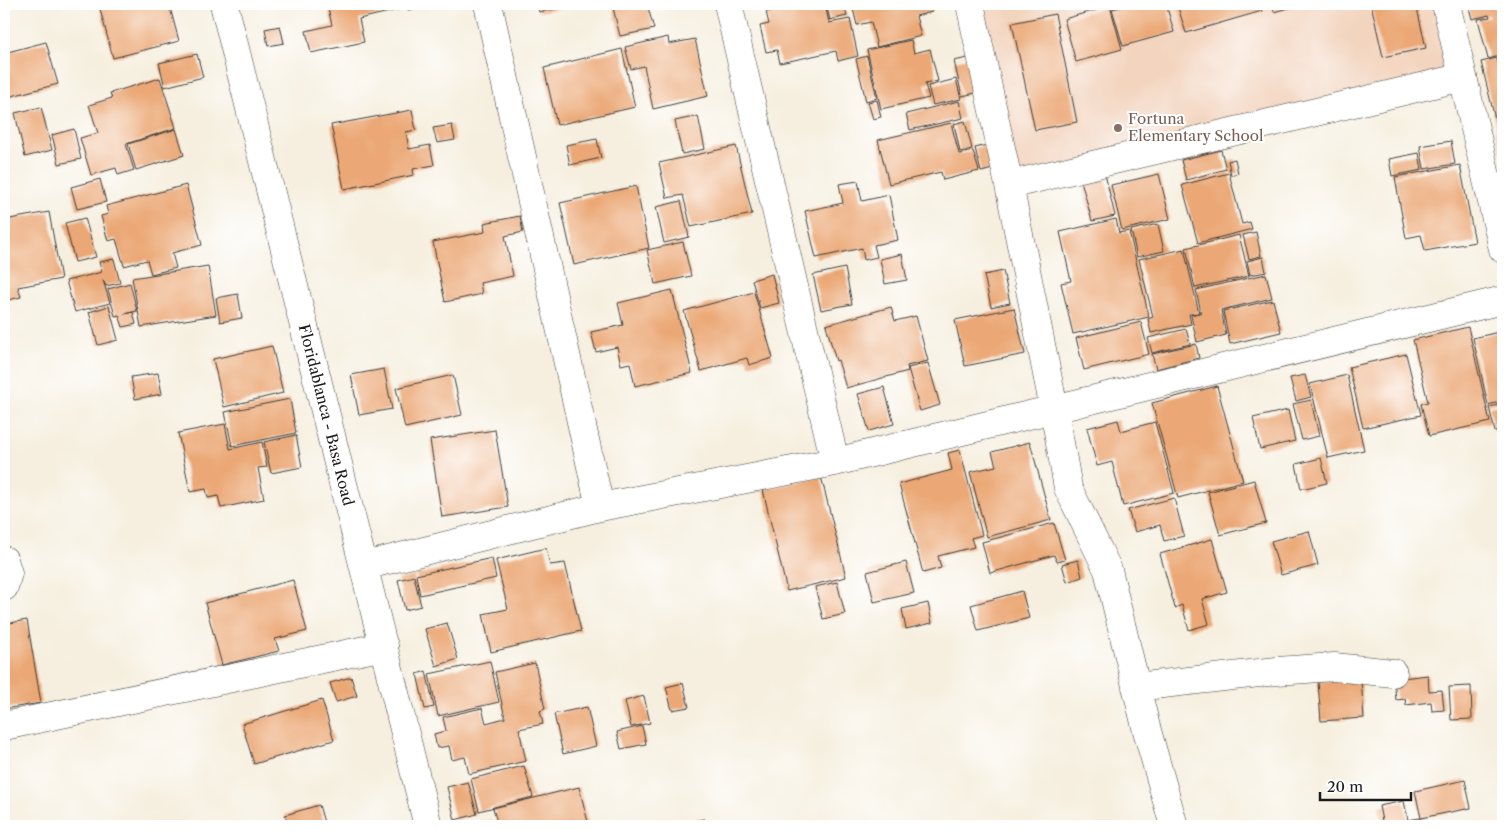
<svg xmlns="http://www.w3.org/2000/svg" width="1507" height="830" viewBox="0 0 1507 830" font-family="'Libre Caslon Text',serif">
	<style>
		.built { fill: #f3d4be }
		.building { fill: #eba774 }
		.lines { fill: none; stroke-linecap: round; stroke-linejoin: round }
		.minor-casing { stroke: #3d3c39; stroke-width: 29 }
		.major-casing { stroke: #3d3c39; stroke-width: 29 }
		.minor { stroke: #fff; stroke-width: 28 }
		.major { stroke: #fff; stroke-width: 28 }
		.education-dot { fill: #8d6e63; stroke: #fff; stroke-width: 2 }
		.labels { text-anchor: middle; stroke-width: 4; stroke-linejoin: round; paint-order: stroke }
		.education-label { font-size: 15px; fill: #785e54; stroke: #fff; text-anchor: start }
		.street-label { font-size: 15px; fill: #1c1c1c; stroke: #fff }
	</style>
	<rect width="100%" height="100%" fill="#fff"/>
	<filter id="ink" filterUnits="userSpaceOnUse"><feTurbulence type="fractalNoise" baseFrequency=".02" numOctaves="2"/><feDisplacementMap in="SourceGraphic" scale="10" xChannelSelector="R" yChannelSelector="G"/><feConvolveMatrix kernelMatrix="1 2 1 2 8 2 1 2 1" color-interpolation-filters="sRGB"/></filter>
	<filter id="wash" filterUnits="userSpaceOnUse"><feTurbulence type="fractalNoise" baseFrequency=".0096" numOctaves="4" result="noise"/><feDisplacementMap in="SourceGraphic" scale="20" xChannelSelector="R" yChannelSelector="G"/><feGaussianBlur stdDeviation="1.12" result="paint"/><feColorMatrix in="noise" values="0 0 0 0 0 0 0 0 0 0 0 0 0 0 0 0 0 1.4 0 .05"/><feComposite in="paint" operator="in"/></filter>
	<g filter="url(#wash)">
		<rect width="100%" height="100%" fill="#f6efdf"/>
		<path class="built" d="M977,4h459l18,71 -440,106z"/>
		<g id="blocks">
			<path class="building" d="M121,4h48l10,37 -66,17 -13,-49z
				M327,4h78l1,4 -47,11 5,23 -53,11 -5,-22 26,-6z
				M407,4h25v1l-24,5z
				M537,4h39v1l-37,7z
				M612,4h35l7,25 -34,7z
				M802,4h23l4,19 21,-4 8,37 -20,5 -2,-10 -56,12 -3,-13 -11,2 -6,-26 9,-2 -3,-12z
				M826,4h18l3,12 -17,4z
				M856,4h74l2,8 -16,4 5,20 -44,11 -6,-25 -14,3 -5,-20z
				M1132,4h34l8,28 -51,14 -11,-37z
				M1177,4h83l2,7 -76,22z
				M1272,4h30l-28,8z
				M1371,4h45l10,44 -43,9z
				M1468,4h35v51l-15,4 -10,-40 12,-2 -1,-2 -17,4z
				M1110,6l12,43 -46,13 -12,-43z
				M1055,14l22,108 -42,8 -23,-107z
				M280,26l4,17 -16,3 -3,-17z
				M668,37l1,7 26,-5 13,57 -55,13 -9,-43 -13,3 -6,-22z
				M911,40l3,13 16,-4 8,32 -13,3 4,14 -48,11 -14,-59z
				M46,42l12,42 -54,14v-45z
				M622,49l13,58 -78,18 -13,-57z
				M197,54l6,23 -38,10 -6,-24z
				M867,56l10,42 -11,3 -10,-42z
				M972,57l8,35 -18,4 -8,-35z
				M1497,58l6,27v41l-6,1 -16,-65z
				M160,78l16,50 -50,16 8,26 -16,5 -2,-7 -25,7 -11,-37 18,-5 -9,-28 23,-7 -2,-5z
				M956,79l5,20 -28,6 -5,-19z
				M877,100l4,17 -8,2 -5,-17z
				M959,101l4,17 -53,12 -4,-16z
				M41,107l11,43 -27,7 -10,-44z
				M412,110l4,20 -10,2 3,17 21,-4 4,20 -21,4 1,6 -70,14 -13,-64z
				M698,116l7,33 -23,5 -7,-33z
				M965,121l7,28 -12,3 -6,-28z
				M951,123l8,31 14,-3 6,20 -36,9 -2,-8 -52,12 -11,-44z
				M452,125l3,15 -18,3 -4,-15z
				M1503,128v24l-2,1 -5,-23z
				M74,129l7,30 -22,5 -7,-29z
				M176,129l8,26 -48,15 -8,-26z
				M597,139l4,19 -31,7 -4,-20z
				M1451,141l4,23 -31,5 -4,-23z
				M991,144l6,24 -16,4 -6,-24z
				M736,146l16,68 -61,13 -8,-32 -16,3 -8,-35z
				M1221,150l5,19 -40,11 -5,-20z
				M1419,153l3,17 -30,6 -3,-17z
				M1235,159l3,14 -7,2 -3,-14z
				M1460,165l15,77 -50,9 -4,-16 -15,3 -11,-61z
				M1104,170l11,46 -23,5 -12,-44z
				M1229,173l13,51 8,-2 2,7 -54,14 -16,-58z
				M1159,174l11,45 -48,11 -11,-45z
				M100,179l6,23 -29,7 -6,-22z
				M858,181l4,20 27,-6 9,45 -24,5 3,12 -13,3 -2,-12 -46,10 -11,-47 38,-8 -4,-19z
				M186,185l16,60 -30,8 4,15 -25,6 -4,-14 -23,6 -8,-27 -8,2 -7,-25 7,-2 -2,-8z
				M636,186l13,62 -75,17 -14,-62z
				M681,201l8,36 -25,6 -8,-36z
				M49,212l12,67 -43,8 3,10 -17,4v-81z
				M520,216l3,16 -18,4 8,40 -33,7 2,11 -37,8 -12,-60 52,-10 -1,-9z
				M85,218l11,39 -21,5 -10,-39z
				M1116,219l3,14 10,-2 20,86 -76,17 -12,-51 10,-2 -11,-49z
				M1158,224l6,27 -27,6 -6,-27z
				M1256,232l5,24 -12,3 -6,-24z
				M1239,235l10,41 -54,12 -9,-40z
				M683,242l8,34 -36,8 -8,-34z
				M1184,249l15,64 -10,1 2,10 -40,9 -3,-14 5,-2 -14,-58z
				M902,254l5,26 -22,4 -5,-25z
				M1263,257l3,15 -16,3 -3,-14z
				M114,259l6,24 -14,3 -3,-6 7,23 -35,9 -9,-31 36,-9 -3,-10z
				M208,266l8,49 -75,12 -9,-49z
				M845,268l7,36 -31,6 -8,-35z
				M1003,271l7,32 -19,4 -7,-32z
				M772,274l7,29 -19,5 -8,-28z
				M1266,274l6,24 -51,12 5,25 -29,7 -6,-27 11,-3h-1l-5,-22z
				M130,283l7,28 -13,3 9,-2 3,12 -13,3 -4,-12 -4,1 -7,-27z
				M672,290l20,83 -57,13 -5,-23 -9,2 -4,-18 -21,5 -5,-20 32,-7 -5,-22z
				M754,292l19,66 -24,7 -2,-7 -46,13 -17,-60z
				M238,294l4,24 -22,4 -4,-24z
				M1273,300l8,32 -51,12 -7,-33z
				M109,306l9,34 -20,5 -9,-33z
				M891,307l4,14 21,-5 12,45 -21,5 1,5 -62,17 -8,-28 -2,1 -10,-36z
				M1014,308l11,46 -60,12 -10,-46z
				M1141,322l8,32 -65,16 -8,-32z
				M1468,327l22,95 -61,14 -8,-32 7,-2 -15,-62z
				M1186,329l4,15 -38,9 -4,-15z
				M1503,331v70l-15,4 -15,-67z
				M1196,344l3,14 -43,11 -4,-15z
				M272,346l11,47 -59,14 -11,-48z
				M1406,354l15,61 -58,13 -14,-61z
				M928,363l12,42 -20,6 -12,-43z
				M384,369l8,40 -33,6 -8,-40z
				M158,373l4,21 -27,5 -4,-22z
				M453,375l9,40 -57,13 -9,-40z
				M1305,375l6,22 -15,4 -6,-23z
				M1347,375l17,75 -36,8 -18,-74z
				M1217,386l26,95 -65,17 -26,-95z
				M884,387l10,37 -25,7 -11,-37z
				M290,399l6,34 -64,13 -7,-34z
				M1311,400l8,36 -17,4 -9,-36z
				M1503,404v26l-8,2 -6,-25z
				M1288,410l7,31 -35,8 -7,-31z
				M1118,420l3,11 34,-9 19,71 -51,13 -11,-44 -15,4 -10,-38z
				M225,424l5,25 32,-7 5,25 -9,1 6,31 -43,9 -3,-12 -10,2 -2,-9 -16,3 -12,-59z
				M495,430l13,77 -66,10 -12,-77z
				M296,435l6,32 -31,6 -7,-31z
				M1030,442l21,78 -64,17 -17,-65 26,-6 -4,-14z
				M960,450l22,85 -11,3 3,9 -36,9 3,12 -18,5 -24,-89 53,-14 -4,-17z
				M1321,458l6,25 -26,6 -5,-25z
				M821,476l25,101 -59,14 -24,-101z
				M1254,480l12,43 -46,12 -12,-43z
				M1174,498l10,38 -20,5 -4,-16 -25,7 -7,-22z
				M1054,523l11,37 -8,2 -3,-7 -64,18 -8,-31z
				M1309,531l9,34 -37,10 -10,-34z
				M1212,539l15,53 -25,7 7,25 -20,6 -7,-25 -7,3 -15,-54z
				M546,548l4,17 15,-2 16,68 -90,21 -8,-38 25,-5 -12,-49z
				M492,558l4,20 -76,17 -4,-20z
				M1078,560l4,17 -15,5 -5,-18z
				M906,562l8,31 -40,9 -7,-30z
				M414,576l7,30 -16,4 -7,-30z
				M293,580l14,51 -32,8 4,12 -57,14 -17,-62z
				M837,582l8,32 -22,5 -8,-32z
				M1022,591l7,27 -51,13 -7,-26z
				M928,603l4,20 -26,6 -4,-20z
				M27,620l14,83 -37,6v-85z
				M447,623l11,36 -22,7 -11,-37z
				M490,661l9,41 -61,14 -9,-42z
				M535,663l10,46 -5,2 3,13 -24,5 7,32 -57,13 -4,-17 -13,3 -3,-14 -12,2 -3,-14 12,-3 -3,-14 39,-9 4,15 19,-5 -10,-46z
				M426,671l8,36 -9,2 -8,-35z
				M1428,675l1,16 13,-1 2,20 -12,1 -1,-9 -25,3 -1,-6 -9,1 -2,-21z
				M351,677l6,19 -21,6 -6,-19z
				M1361,679l3,39 -43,3 -3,-39z
				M683,683l6,24 -17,3 -6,-23z
				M1471,686l1,33 -21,1 -2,-33z
				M644,696l6,27 -19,4 -6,-26z
				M322,700l12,40 -80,24 -12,-40z
				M587,707l9,39 -33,8 -9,-40z
				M642,726l4,18 -25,5 -4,-17z
				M524,766l9,31 -54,14 -8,-32z
				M1465,780l6,28 -50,10 -6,-27z
				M468,782l9,32 -22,6 -8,-33z
				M579,787l10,39h-91l-5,-18z
				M1404,801l4,19 12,-2 2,8h-39l-4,-20z
				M319,805l6,21h-36l-4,-11z
				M704,819l2,7h-41v-1z
				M492,820l2,6h-26z"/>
		</g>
	</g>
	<g filter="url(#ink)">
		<use href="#blocks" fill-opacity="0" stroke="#3d3c39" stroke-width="1"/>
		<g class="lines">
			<defs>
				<path id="minor" d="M488,4l112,503
					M728,4l107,458
					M970,4l39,181 45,224 14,79 40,82 38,157 28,99
					M1446,4l57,245
					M1009,185l454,-108
					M4,560l4,13 -4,14
					M364,566l236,-59 235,-45 668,-162
					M1136,687l141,-16 57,-4 59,6
					M4,726l380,-80"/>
				<path id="major" d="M224,4l204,822"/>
			</defs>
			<use href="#minor" class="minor-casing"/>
			<use href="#major" class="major-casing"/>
			<use href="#minor" class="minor"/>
			<use href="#major" class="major"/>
		</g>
	</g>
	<circle class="education-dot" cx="1118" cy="128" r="5"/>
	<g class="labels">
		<g class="education-label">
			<text x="1128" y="124">Fortuna<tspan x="1128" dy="17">Elementary School</tspan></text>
		</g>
		<g class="street-label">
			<text transform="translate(326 415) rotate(76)" y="5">Floridablanca - Basa Road</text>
		</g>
	</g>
	<rect width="1507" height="830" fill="none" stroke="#fff" stroke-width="20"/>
	<path d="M1320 792v8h91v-8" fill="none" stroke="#1c1c1c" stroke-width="2.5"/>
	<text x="1327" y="792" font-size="15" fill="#1c1c1c" stroke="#ffffff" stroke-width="4" paint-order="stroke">20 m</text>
</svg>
